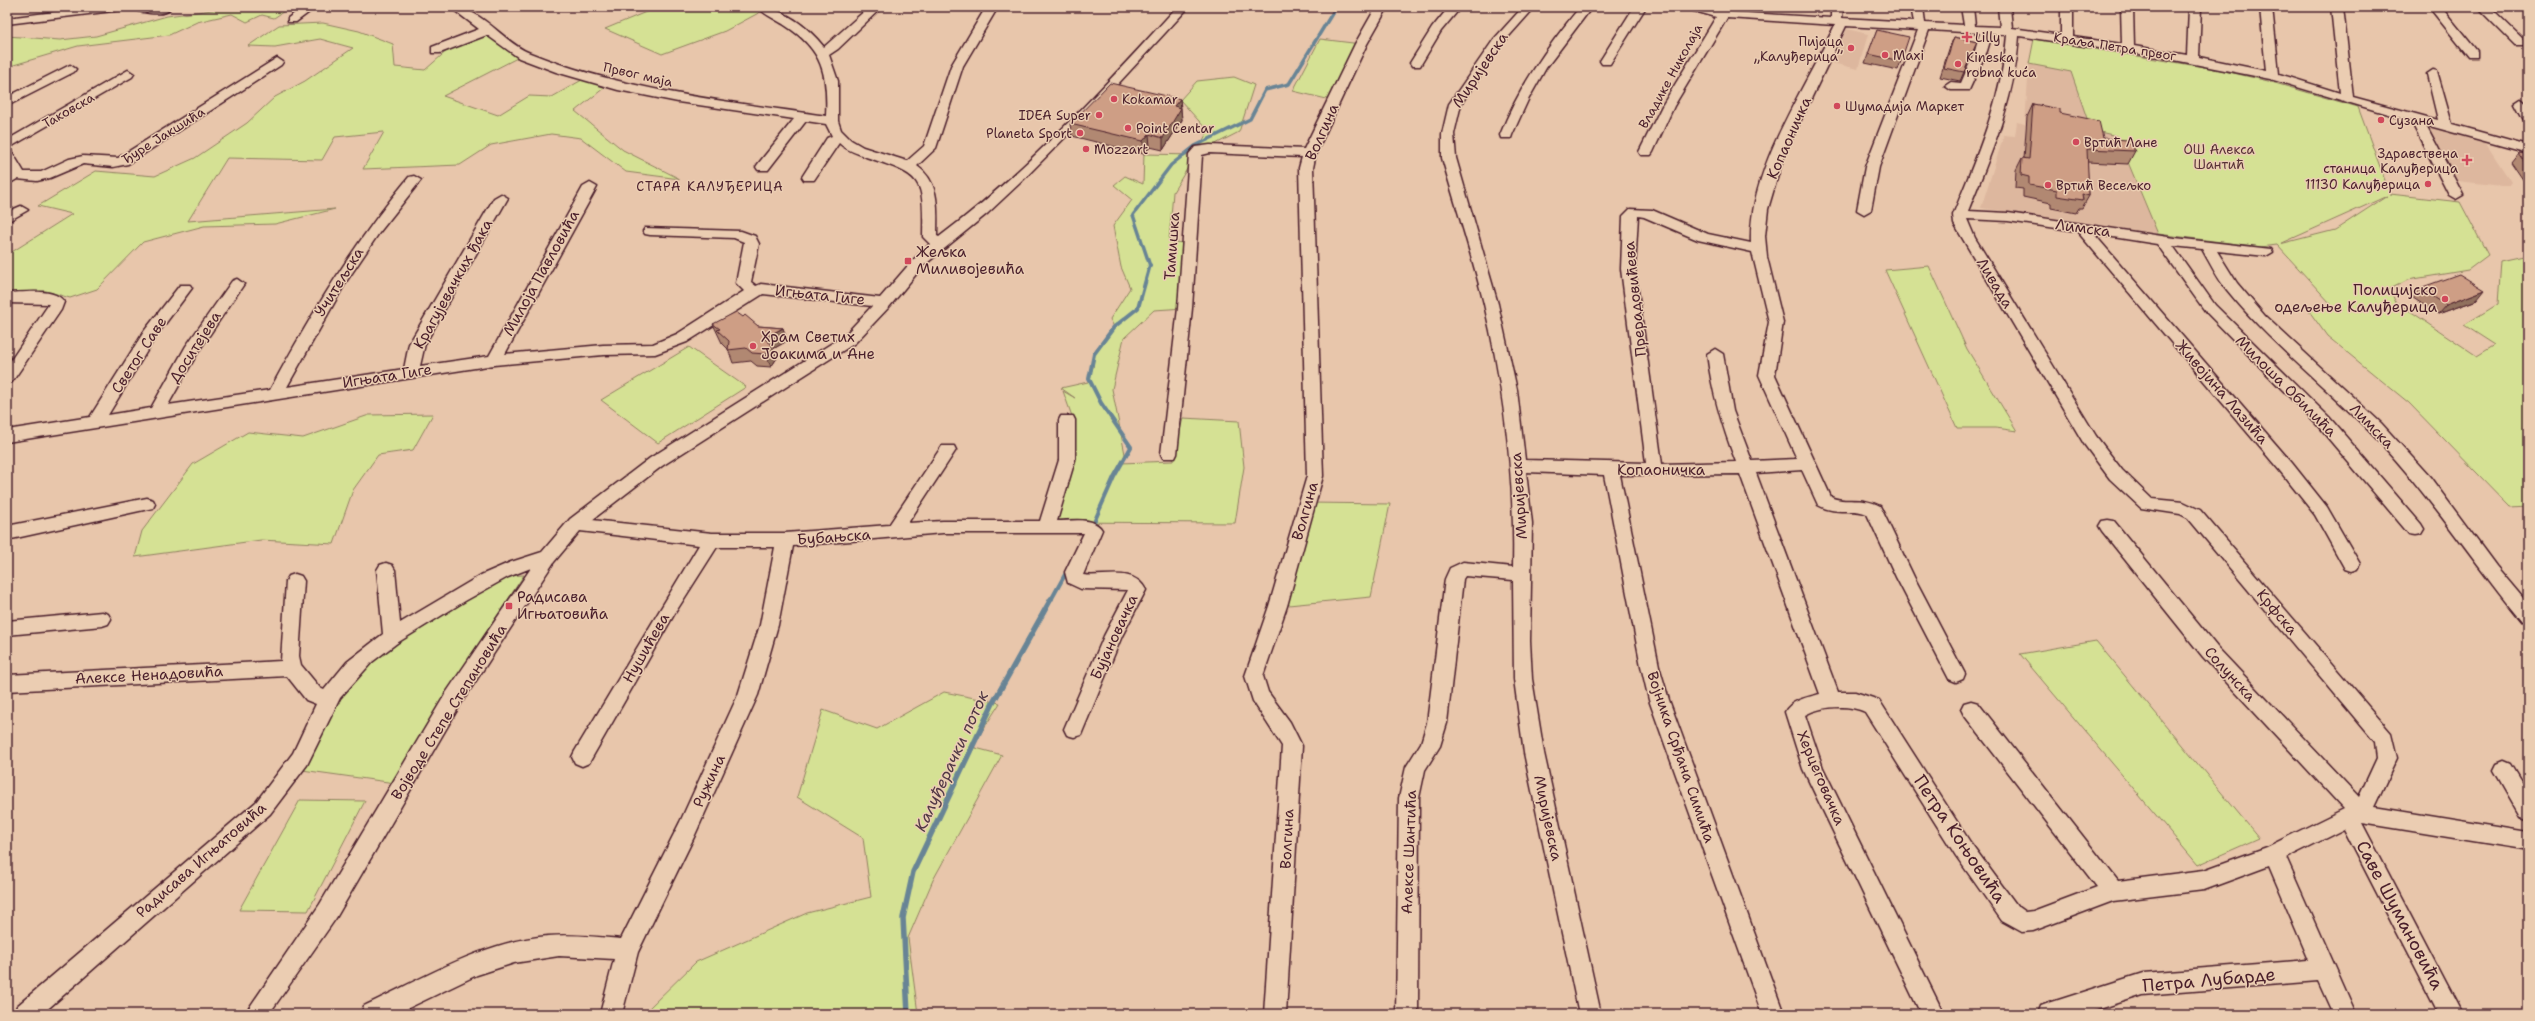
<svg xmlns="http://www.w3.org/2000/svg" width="2535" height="1021" viewBox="0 0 2535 1021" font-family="'Shantell Sans',sans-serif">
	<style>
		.built { fill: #ddb79e }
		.green { fill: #d5e194; stroke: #908060; fill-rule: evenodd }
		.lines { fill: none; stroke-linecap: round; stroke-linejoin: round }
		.stream-far2 { stroke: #678495; stroke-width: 3.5 }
		.stream-far1 { stroke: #678495; stroke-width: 4 }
		.stream { stroke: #678495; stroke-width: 5.5 }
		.minor-casing { stroke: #4a1f2b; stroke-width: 3 }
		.minor { fill: #ebcdb2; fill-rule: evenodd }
		.wall { fill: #b18872; stroke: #4a1f2b }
		.shaded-wall { fill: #906f5d; stroke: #4a1f2b }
		.building { fill: #ce9e85; stroke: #4a1f2b }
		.poi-dot { fill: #d1495b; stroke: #ebcdb2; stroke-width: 1.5 }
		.labels { text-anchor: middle; stroke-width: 3; stroke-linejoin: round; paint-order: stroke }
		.far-poi-label { font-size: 13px; fill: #4a1f2b; stroke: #ebcdb2; text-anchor: start }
		.far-street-label { font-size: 13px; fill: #4a1f2b; stroke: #ebcdb2 }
		.far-park-label { font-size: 13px; fill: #583236; stroke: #ebcdb2 }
		.far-neighbourhood-label { font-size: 13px; letter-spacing: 1px; fill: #4a1f2b; stroke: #ebcdb2 }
		.street-label { font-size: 15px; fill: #4a1f2b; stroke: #ebcdb2 }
		.poi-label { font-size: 15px; fill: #4a1f2b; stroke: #ebcdb2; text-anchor: start }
		.water-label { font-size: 16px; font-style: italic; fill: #513845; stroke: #ebcdb2 }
		.near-street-label { font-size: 18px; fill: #4a1f2b; stroke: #ebcdb2 }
	</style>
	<rect width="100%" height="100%" fill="#e8c6ab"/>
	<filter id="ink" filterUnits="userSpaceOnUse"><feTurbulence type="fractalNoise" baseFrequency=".025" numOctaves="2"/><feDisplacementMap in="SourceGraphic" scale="8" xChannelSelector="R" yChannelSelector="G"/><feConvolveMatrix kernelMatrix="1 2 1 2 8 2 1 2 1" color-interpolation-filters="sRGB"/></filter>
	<g filter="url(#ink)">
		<path class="built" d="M1847,29l21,5 -10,35 -26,-6z
			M2029,64l42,8 20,58 26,6 41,98 -177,-26 23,-73 11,1 2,-14 8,2z
			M2417,121l66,18 28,43 -3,4h-6l-53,-6z"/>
		<path class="green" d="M235,7h55l-16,11 -12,-3 -15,7 -15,-8 -35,8 -28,13 -91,11 -71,21v-31l53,4 36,-4 71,-20z
			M658,7h106l2,2 -41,22 -63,23 -57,-25z
			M323,23l36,8 34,13 2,23 30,3 33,-29 30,-11 35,25 -80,41 55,19 31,-19 23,1 35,-20 22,7 -34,27 48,39 57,29 -54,-7 -45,-34 -30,-4 -60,11 -31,20 -97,4 21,-37 -49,5 -13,23 -95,-2 -39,63 147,-12 -60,15 -71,2 -61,16 -46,47 -27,9 -24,-7 -39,1v-37l65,-41 -34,-8 58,-35 59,5 40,-18 52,-35 28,-26 30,-16 48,-33 -33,-9 -45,8 -27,-1 31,-21z
			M1320,39l41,5 -26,57 -42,-10z
			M2034,39l182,30 52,12 90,26 32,87 70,8 28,53 -20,15 -60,10 -18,9 5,12 82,55 18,-11 -31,-20 34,-21 3,-43 27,-6v251l-18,1 -101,-104 -82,-67 -18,-25 22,-7 -54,-59 -16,2 -103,-13 -41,-98 -26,-6 -20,-58 -42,-8zM2387,196l-52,34 -55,14z
			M1234,77l20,8 -15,47 -43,22 -23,38 -4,49 20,3 -4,64 -31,2 -30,28 -12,51 13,65 -4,9 52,-2 10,-43 56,3 5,46 -9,56 -184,-1 22,-103 -10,-28 12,7 -14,-10 27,-6 5,-15 2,-17 19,-23 -4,-8 20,-31 -9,-21 -8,-41 19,-26 -18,-15 11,-9 18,8 1,-30 51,1 13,-24 -28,-31 17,-19z
			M1929,266l38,83 50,82 -21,-3h-39l-72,-158z
			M689,347l57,40 -88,56 -57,-43z
			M433,414l-20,36 -35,5 -25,35 -19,54 -73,-4 -126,17 7,-26 51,-67 55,-32 55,6 66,-23z
			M1308,503l82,1 -19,93 -93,9z
			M524,575l-85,129 -44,79 -93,-13 33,-69 38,-42 21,-17 111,-66z
			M2096,641l163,197 -61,27 -178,-211z
			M944,692l56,11 -28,44 30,8 -69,125 -25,58 10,76h-280l10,-5 48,-47 111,-49 64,-16 -8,-59 -66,-41 26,-87 54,19z
			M300,800l65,1 -57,110 -69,-1z"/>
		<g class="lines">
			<path class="stream-far2" d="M1150,266l-17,-51 38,-50 24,-19 55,-27 15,-29 24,-6 47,-77"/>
			<path class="stream-far1" d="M1095,520l19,-43 17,-30 -30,-44 -12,-24 5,-25 20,-27 24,-19 12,-43
				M1051,600l17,-31"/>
			<path class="stream" d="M908,1014l-5,-96 10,-46 81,-171 57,-102"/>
			<defs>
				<path id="minor" d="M93,7h34l-6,3 -114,14v-6z
					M131,7h34l4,3c-5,6 -33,3 -38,-3z
					M303,7h13l-20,15h-8v-4z
					M450,7c32,0 52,35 80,46 94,38 196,48 296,63 2,-41 -3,-66 -40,-90 -8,-6 -22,-11 -28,-19 25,0 51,21 66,40l45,-40h13l-44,42 -9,6 9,26v40l3,9 10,10 12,7 44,14 17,-15 27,-80 35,-59h12l-35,59 -27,82 -19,18c24,17 20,44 20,70l2,1c88,-66 164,-149 238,-230h12l-72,78 -97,98 -32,30 -66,54 -32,39 -35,37 -193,123 -70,54 120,13h73l104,-8 53,-79h12l2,4 -48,73 35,-2h97l19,-61v-40l2,-4h12l2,4v40l-18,61c14,0 37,-5 45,9l-19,45c22,3 50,-9 63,15l-24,46 -41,99 -7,2 -7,-2 -3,-6 40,-93 24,-46 -47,-1 -13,-6 -3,-11 19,-39h-141l-150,13 -15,79 -20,70 -63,140 -57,117 -16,62h-22l14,-55 -55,-3 -45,7 -37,12 -81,39h-35l3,-8c58,-27 119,-65 184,-70 24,-2 49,1 73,3l59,-117 58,-127 22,-70 15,-78h-58l-42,66 -86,150 -7,3 -7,-3 -3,-6 3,-6 124,-206 -119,-14 -26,31 -94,143 -124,213 -67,96h-24l75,-110 126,-211 85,-125 -23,9 -43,24 -68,42 -25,19 -32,36 -33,67 -37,49 -228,200h-28l3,-8 239,-204 37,-49 23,-49 -10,-4 -19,-24 -280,15v-16l274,-14 5,-80 3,-5 6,-2 6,2 3,5 -5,75 2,9 19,23 4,2 23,-28 36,-28 -6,-64 3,-5 6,-2 6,2 3,5 5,53 81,-48 30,-13 31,-10 28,-33 80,-61 195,-123 27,-29 -109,-12 -76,48 -32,12 -52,1 -109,10 -487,77v-12l83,-13 55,-87 35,-45h10l2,3 -36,48 -48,79 43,-7 35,-62 46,-65 5,-2 7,5 -46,68 -30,53 102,-15c41,-76 84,-147 139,-213l5,-1 7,4 -42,53 -33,49 -59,105 117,-18 5,-25 85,-146 7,-4 7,4 -83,146 -5,22 69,-10 94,-169 7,-4 7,4 -92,167 98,-9 50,-1 24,-10 67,-43 -8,-8 8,-41 -10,-4 -84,-3 -5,-1 -2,-3 2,-3 96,3 14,5 4,8 -8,38 5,4 5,-2 119,14 32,-37 18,-17 -7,-7c1,-60 0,-61 -57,-80 -9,-4 -20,-7 -27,-14l-25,37h-10l-2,-3 25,-39 5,-2 -6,-12 -20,-3 -38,49h-10l-2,-3 2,-3 36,-45 -116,-17 -60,-12 -62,-18 -37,-14 -32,-23 -47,18h-8v-6l47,-18z
					M1376,7h12l-21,37 -51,109 -3,15 10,308 -36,130 -24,70 5,16 22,30 12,24 -16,268h-22l18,-268 -29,-45 -8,-25 24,-70 38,-130 -8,-308 3,-11 -92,-4 -8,2 -10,153 -15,146 -2,4h-12l-2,-4 17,-146 11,-154 6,-7 15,-2 94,4 51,-105z
					M1449,7h12l-20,24 -21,35h-8l-2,-3 22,-35z
					M1523,7h12l-33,37 -41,60 -7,30 2,24 42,146 19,86 8,70 121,3 -25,-194 2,-53 7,-7 22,1 56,24 43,9c-3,-73 53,-153 84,-218l-108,-7 -53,88 -21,46 -2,3h-10l-2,-3 23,-46 54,-89 -29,-8 -2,-2h18l18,4 2,-4h12l-4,5 100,6v-11h12l-1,11 72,4 -3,-15h12l2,16 39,2 -3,-18h12l2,19 25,1 -2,-20h12l2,21 49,7v-28h12v30l49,7 -1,-37h12l1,39 53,9 2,-48h12l-2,50 67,14 -6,-64h12l7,67 61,19 -9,-86h12l10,90 85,23 -11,-46 6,-4 4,1 15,53 76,21v8l-102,-28 37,70 -7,4 -7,-4 -38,-74 -141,-42 -111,-22 -140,-21c-4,63 -28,118 -51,175l40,2 167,25 96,11 2,3 -7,4 -49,-5 20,32 28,33 116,107 49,54 66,89 32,38v20l-6,-2c-52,-63 -96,-133 -153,-191 -47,-48 -100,-89 -142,-141 -10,-12 -17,-27 -25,-41l-29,-3 42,59 114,112 92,107 3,5 -3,5 -6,1 -6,-1 -92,-109 -112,-114 -48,-67 -63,-10 198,229 35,44 33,57 -3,5 -6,2 -6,-2 -30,-54 -35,-44 -203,-240 -69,-10 -41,-2 8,19 121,198 26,34 30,29 31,3 17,8 191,223 6,25 -23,49 154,25v18l-166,-27 100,191h-23l-95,-185 -58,29 69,156h-22l-15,-33 -175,14 -59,19h-46l3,-8 8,-3 94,-30 166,-13 -40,-94 -65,24 -91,11 -80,30 -11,1 -20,-11 -46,-65 -91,-144c-16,-8 -44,-6 -60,3l18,53 121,246h-23l-118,-245 -18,-57c6,-12 23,-15 35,-18l-80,-220 -120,1 39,191 10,34 115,314h-22l-113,-314 -8,-34 -37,-191 -78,-3 6,51 -2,118 2,38 12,74 57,261h-22l-55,-261 -10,-74 -1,-99 -48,-4 -2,3 -16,144 -7,23 -15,24 -6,28 -1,216h-22l3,-216 7,-31 15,-24 6,-20 18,-144 5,-11 13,-6 50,5c2,-88 -9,-178 -29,-263 -12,-49 -28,-97 -42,-146v-24l7,-30 45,-65zM1846,26l72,4 -53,137 -8,43 7,4 7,-4 8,-43 50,-137 51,3 -5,18 -14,32 -10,-1 -6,4 6,4h18l18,-39 5,-17 15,1c-5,64 -30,121 -54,180l1,9 130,220 26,35 31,29 39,6 8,4 187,224 2,16 -18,39 -142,-150 -103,-126 -6,-1 -6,1 -3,5 3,5 101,126 141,152 -77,38 -63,23 -86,11 -140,-178 -7,-2 -7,2 -3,6 3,6 133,172 -64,24 -8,1 -7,-5 -48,-65 -91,-142 -24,-8h-17l-82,-219 46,-3 16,35c18,11 35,2 49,9l29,63 53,102 7,3 7,-3 2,-5 -51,-97 -34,-71c-18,-10 -36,-2 -49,-9l-56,-122 8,-53 -16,-65 -2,-21 3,-27 16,-54zM1638,216l6,1 54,23 54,12 17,70 -10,53 38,84 -45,2 -19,-50 -10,-57 -8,-5 -8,5c5,38 15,72 29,108l-74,2 -27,-195z
					M1580,7h12l-46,61 -18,32 -16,35 -1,3h-10l-1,-3c19,-48 47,-88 80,-128z
					M1634,7h12l-36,57h-8l-2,-3z
					M2429,7h12l36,44v6h-8z
					M2477,7h13l33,32v6h-8z
					M277,58l6,4 -2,3 -153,99 -15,3 -30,-3 -33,14 -13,3 -20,-2 -10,6v-11l4,-4 -4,-5v-14l5,1 12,20h17l28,-13 14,-3 35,2z
					M70,65l6,4 -2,3 -67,34v-9z
					M128,70l6,4 -2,3 -125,72v-9z
					M2521,99l7,6v16l-4,-1 -9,-17z
					M21,206l7,4 -21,12v-10z
					M7,293c15,0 48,-6 57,9l-3,8 -49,72 -5,1v-17l42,-62 -42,-1z
					M147,498l6,2 2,4 -2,4 -146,32v-14z
					M102,612l6,2 3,5 -3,5 -6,2 -95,9v-14z
					M2504,761l7,3 17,28v28l-7,-3 -27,-47 3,-6z"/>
			</defs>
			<use href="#minor" class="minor-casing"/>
			<use href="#minor" class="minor"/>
		</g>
		<path class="wall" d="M1877,30l24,31 -3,9 -33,-7z
			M1954,37l23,5 -17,39 -20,-4 10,-31z
			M1180,99l2,21 -19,30 -13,-3 -6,7 -72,-18 -2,-12z
			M2033,104l27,9 43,25 32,13 -7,13 -41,-2 2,34 -7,12h-3l-3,5 -25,-5v-5l-28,-6v-8l-8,-1 1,-18 6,-12h2l3,-41z
			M2518,153l10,1v33l-17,-25z
			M2420,288l57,12 -39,14 -25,-16z
			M743,317l15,9 25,2 4,13 -14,8 4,9 -6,9 -14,-1 -6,-5 -18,2 -5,-14 -6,-6 -9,-19z"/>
		<path class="shaded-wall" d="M1180,99l2,21 -19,30v-12l11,-32z
			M1149,134l1,13 -6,7 -1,-13z
			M2485,290l-8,10 -39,14 8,-9z
			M783,328l4,13 -14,8 4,9 -6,9 -5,-13 -2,-16z"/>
		<path class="building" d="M1877,30l32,7 -8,24 -33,-7z
			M1954,37l23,5 -13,30 -20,-4z
			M1110,83l70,16 -6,7 7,2 -18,30 -14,-4 -6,7 -73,-17z
			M2033,104l27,5v4l39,8 4,17 24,2 8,11 -48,-2 2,47 -7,-2 1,6 -26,-4v-6l-28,-5v-8l-8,-2 1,-17 7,1z
			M2518,153l10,1v13z
			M2459,274l26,16 -39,15 -26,-17z
			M736,312l7,5 2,-2 13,11 25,2 -19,10 8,7 -6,9 -14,-1 -6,-5 -18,2 1,-9 -12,-11 3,-1 -7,-5z"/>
	</g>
	<g class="poi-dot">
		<path d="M1965 31h4v4h4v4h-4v4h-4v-4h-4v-4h4z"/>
		<circle cx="1851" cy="48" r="4"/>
		<circle cx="1885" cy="55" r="4"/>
		<circle cx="1958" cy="64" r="4"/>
		<circle cx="1114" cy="99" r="4"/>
		<circle cx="1837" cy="106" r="4"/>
		<circle cx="1099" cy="115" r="4"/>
		<circle cx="2381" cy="120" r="4"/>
		<circle cx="1128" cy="128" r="4"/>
		<circle cx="1080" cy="133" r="4"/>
		<circle cx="2076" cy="142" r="4"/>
		<circle cx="1086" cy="149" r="4"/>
		<path d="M2465 154h4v4h4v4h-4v4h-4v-4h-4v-4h4z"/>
		<circle cx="2428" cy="184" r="4"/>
		<circle cx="2048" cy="185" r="4"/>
		<rect x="904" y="257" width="8" height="8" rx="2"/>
		<circle cx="2445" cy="299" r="4"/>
		<circle cx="753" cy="346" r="4"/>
		<rect x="505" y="602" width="8" height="8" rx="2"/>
	</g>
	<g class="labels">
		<g class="far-poi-label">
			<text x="1975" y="42">Lilly</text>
			<text x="1843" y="46" text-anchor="end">Пијаца<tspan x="1843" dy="15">„Калуђерица”</tspan></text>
			<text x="1893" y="60">Maxi</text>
			<text x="1966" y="62">Kineska<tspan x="1966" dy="15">robna kuća</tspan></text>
			<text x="1122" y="104">Kokamar</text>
			<text x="1845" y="111">Шумадија Маркет</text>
			<text x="1091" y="120" text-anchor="end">IDEA Super</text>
			<text x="2389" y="125">Сузана</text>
			<text x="1136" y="133">Point Centar</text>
			<text x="1072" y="138" text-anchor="end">Planeta Sport</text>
			<text x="2084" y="147">Вртић Лане</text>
			<text x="1094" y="154">Mozzart</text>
			<text x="2458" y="158" text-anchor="end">Здравствена<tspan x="2458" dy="15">станица Калуђерица</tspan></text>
			<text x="2420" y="189" text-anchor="end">11130 Калуђерица</text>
			<text x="2056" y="190">Вртић Весељко</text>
		</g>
		<g class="far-street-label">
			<text transform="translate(2115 46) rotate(9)" y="5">Краља Петра првог</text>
			<text transform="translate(638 74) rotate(13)" y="5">Првог маја</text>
			<text transform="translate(1670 76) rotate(-61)" y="5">Владике Николаја</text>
			<text transform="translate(68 110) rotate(-30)" y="5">Таковска</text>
			<text transform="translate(163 135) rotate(-32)" y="5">Ђуре Јакшића</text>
		</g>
		<g class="far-park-label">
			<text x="2219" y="154">ОШ Алекса<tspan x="2219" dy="15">Шантић</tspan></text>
		</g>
		<g class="far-neighbourhood-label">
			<text x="710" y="191">СТАРА КАЛУЂЕРИЦА</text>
		</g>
		<g class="street-label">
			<text transform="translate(1480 70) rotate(-56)" y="5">Миријевска</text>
			<text transform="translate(1322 132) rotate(-66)" y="5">Волгина</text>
			<text transform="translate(1789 138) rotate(-66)" y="5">Копаоничка</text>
			<text transform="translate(2083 228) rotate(8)" y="5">Лимска</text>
			<text transform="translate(1172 246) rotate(-86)" y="5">Тамишка</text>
			<text transform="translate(541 273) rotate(-61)" y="5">Милоја Павловића</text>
			<text transform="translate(339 282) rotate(-58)" y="5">Учитељска</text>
			<text transform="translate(1995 283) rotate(59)" y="5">Ливада</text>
			<text transform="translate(453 284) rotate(-61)" y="5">Крагујевачких ђака</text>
			<text transform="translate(820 295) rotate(6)" y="5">Игњата Гиге</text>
			<text transform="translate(1635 299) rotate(-96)" y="5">Прерадовићева</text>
			<text transform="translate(195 347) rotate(-57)" y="5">Доситејева</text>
			<text transform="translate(139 355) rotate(-57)" y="5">Светог Саве</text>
			<text transform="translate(387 376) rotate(-9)" y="5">Игњата Гиге</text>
			<text transform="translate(2286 386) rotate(45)" y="5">Милоша Обилића</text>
			<text transform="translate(2222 392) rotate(49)" y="5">Живојина Лазића</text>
			<text transform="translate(2372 426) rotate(46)" y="5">Лимска</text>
			<text x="1661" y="475">Копаоничка</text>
			<text transform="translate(1519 496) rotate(-94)" y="5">Миријевска</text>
			<text transform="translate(1305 511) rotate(-74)" y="5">Волгина</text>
			<text transform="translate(834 537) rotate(-4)" y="5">Бубањска</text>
			<text transform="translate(2277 612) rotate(50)" y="5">Крфска</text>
			<text transform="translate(1114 637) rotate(-65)" y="5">Бујановачка</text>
			<text transform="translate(646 648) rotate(-60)" y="5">Нушићева</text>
			<text transform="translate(2230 674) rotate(48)" y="5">Солунска</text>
			<text transform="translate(149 675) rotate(-3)" y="5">Алексе Ненадовића</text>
			<text transform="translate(449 712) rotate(-58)" y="5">Војводе Степе Степановића</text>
			<text transform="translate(1681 757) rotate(71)" y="5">Војника Срђана Симића</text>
			<text transform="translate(1821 778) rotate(67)" y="5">Херцеговачка</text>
			<text transform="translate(709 781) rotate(-65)" y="5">Ружина</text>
			<text transform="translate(1548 818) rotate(78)" y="5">Миријевска</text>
			<text transform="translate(1287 839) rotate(-87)" y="5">Волгина</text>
			<text transform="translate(1409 852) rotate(-88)" y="5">Алексе Шантића</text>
			<text transform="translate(201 860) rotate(-41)" y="5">Радисава Игњатовића</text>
		</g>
		<g class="poi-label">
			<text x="916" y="257">Жељка<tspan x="916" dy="17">Миливојевића</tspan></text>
			<text x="2437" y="295" text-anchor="end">Полицијско<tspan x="2437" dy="17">одељење Калуђерица</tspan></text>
			<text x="761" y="342">Храм Светих<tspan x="761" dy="17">Јоакима и Ане</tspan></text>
			<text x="517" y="602">Радисава<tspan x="517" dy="17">Игњатовића</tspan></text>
		</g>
		<g class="water-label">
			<text transform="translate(951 761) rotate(-65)" y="6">Калуђерачки поток</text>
		</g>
		<g class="near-street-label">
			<text transform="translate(1960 839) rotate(56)" y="6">Петра Коњовића</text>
			<text transform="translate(2400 915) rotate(62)" y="6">Саве Шумановића</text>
			<text transform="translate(2209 980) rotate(-5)" y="6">Петра Лубарде</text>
		</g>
	</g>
	<rect width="2535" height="1021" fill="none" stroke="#ebcdb2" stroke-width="24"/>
	<rect x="12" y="12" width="2511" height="997" fill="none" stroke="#4a1f2b" stroke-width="1.5" filter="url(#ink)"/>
</svg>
